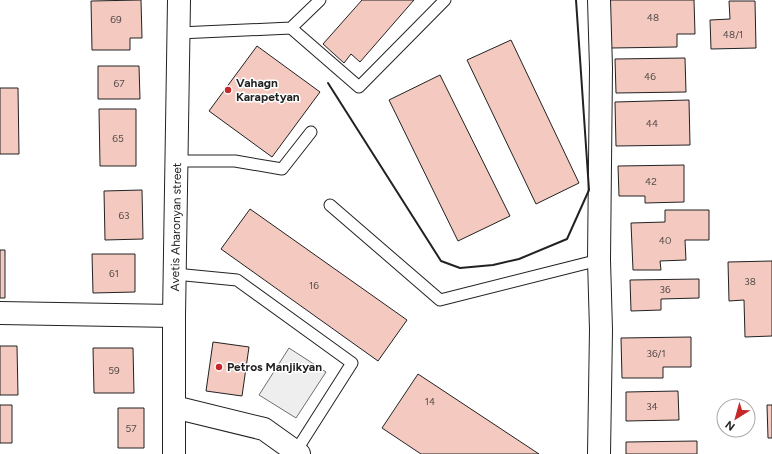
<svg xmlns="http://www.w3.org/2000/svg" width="772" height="454" viewBox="0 0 772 454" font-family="Figtree,sans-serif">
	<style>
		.green { fill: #eee; stroke: #6f6f6f }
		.building { fill: #f3c9c0; stroke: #222 }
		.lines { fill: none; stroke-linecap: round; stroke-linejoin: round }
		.service-casing { stroke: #222; stroke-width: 13 }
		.minor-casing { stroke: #222; stroke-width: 24 }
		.tertiary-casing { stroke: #222; stroke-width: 24 }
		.service { stroke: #fff; stroke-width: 11 }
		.minor { stroke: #fff; stroke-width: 22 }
		.tertiary { stroke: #fff; stroke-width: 22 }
		.wall { stroke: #222; stroke-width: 2 }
		.poi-dot { fill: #c62828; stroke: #fff; stroke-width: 1.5 }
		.labels { text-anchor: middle; stroke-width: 3; stroke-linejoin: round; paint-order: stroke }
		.number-label { font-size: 10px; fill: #564c4a }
		.poi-label { font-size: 12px; font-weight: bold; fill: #222; stroke: #fff; text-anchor: start }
		.street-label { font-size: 12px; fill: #222; stroke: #fff }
	</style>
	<rect width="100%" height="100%" fill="#fff"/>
	<path class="green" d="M289,348l37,24 -30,46 -37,-23z"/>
	<path class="building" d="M141,0l1,38h-12v12h-38l-1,-49z
		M362,0h52l-54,62 -9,-8 -7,9 -21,-19z
		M610,0h84l1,34h-18v13l-66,1z
		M729,1h26l1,47 -45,1 -1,-29 20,-1z
		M511,40l68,143 -43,21 -69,-144z
		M257,46l63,46 -48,65 -63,-46z
		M685,58l1,34 -70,1 -1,-34z
		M98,66h41l1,33h-42z
		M440,75l70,141 -52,25 -69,-141z
		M0,88h18l1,66h-19z
		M689,100l1,45 -74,1 -1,-44z
		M99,109h37v57h-36z
		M684,165v37l-39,1v-7h-26l-1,-30z
		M142,190l1,49 -38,1 -1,-49z
		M250,209l157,111 -29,41 -157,-112z
		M665,210h44v30h-24l1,20 -26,1 1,9h-28l-2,-47 34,-1z
		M0,250h5v48h-5z
		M92,254h43v38l-42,1z
		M772,261v75l-27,1 -1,-37 -15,1 -1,-39z
		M699,279v19l-38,1v11l-30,1 -1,-31z
		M691,337v30h-28v11h-41l-1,-40z
		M213,342l36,5 -7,49 -36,-5z
		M0,346h17l1,49h-18z
		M93,348h40l1,45h-40z
		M418,374l121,80h-118l-39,-26z
		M678,391l1,29 -53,1v-29z
		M0,405h12v38h-12z
		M767,405h5v33h-4z
		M118,408h26v40h-26z
		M697,441v13h-71v-12z"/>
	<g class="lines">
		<defs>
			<path id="service" d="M291,28l68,59 86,-87
				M179,33l112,-5 29,-28
				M177,161h58l47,8 29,-37
				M330,205l110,95 159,-40
				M175,274l62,6 115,83 -56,88"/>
			<path id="minor" d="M599,0l2,68 -2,192 2,70 -2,124
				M0,313l174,3
				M174,407l90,22 35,25"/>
			<path id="tertiary" d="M174,454v-138l5,-316"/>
		</defs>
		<use href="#service" class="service-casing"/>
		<use href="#minor" class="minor-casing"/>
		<use href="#tertiary" class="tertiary-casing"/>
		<use href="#service" class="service"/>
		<use href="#minor" class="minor"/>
		<use href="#tertiary" class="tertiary"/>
		<path class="wall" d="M328,83l113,178 19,7 33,-3 26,-6 48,-20 22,-49 -13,-190"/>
	</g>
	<g class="poi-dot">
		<circle cx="228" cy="90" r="4"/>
		<circle cx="219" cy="367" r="4"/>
	</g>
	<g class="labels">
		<g class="number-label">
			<text x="653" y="21">48</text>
			<text x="116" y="23">69</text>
			<text x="733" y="38">48/1</text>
			<text x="650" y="80">46</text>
			<text x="119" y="87">67</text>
			<text x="652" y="127">44</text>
			<text x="118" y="142">65</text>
			<text x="651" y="185">42</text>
			<text x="124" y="219">63</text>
			<text x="665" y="244">40</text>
			<text x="114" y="277">61</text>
			<text x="750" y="285">38</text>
			<text x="314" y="289">16</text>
			<text x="665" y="293">36</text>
			<text x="656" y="357">36/1</text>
			<text x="114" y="374">59</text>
			<text x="430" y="405">14</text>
			<text x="652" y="410">34</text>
			<text x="131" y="432">57</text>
		</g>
		<g class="poi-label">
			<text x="236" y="87">Vahagn<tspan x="236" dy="14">Karapetyan</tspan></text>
			<text x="227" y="371">Petros Manjikyan</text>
		</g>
		<g class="street-label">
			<text transform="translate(176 227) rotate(-89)" y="4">Avetis Aharonyan street</text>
		</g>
	</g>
	<g transform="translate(736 418) rotate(217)"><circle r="19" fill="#ffffff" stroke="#a7a7a7"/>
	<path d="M0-3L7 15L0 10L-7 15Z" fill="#c62828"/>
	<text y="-6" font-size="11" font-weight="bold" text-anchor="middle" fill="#222222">N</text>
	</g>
</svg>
